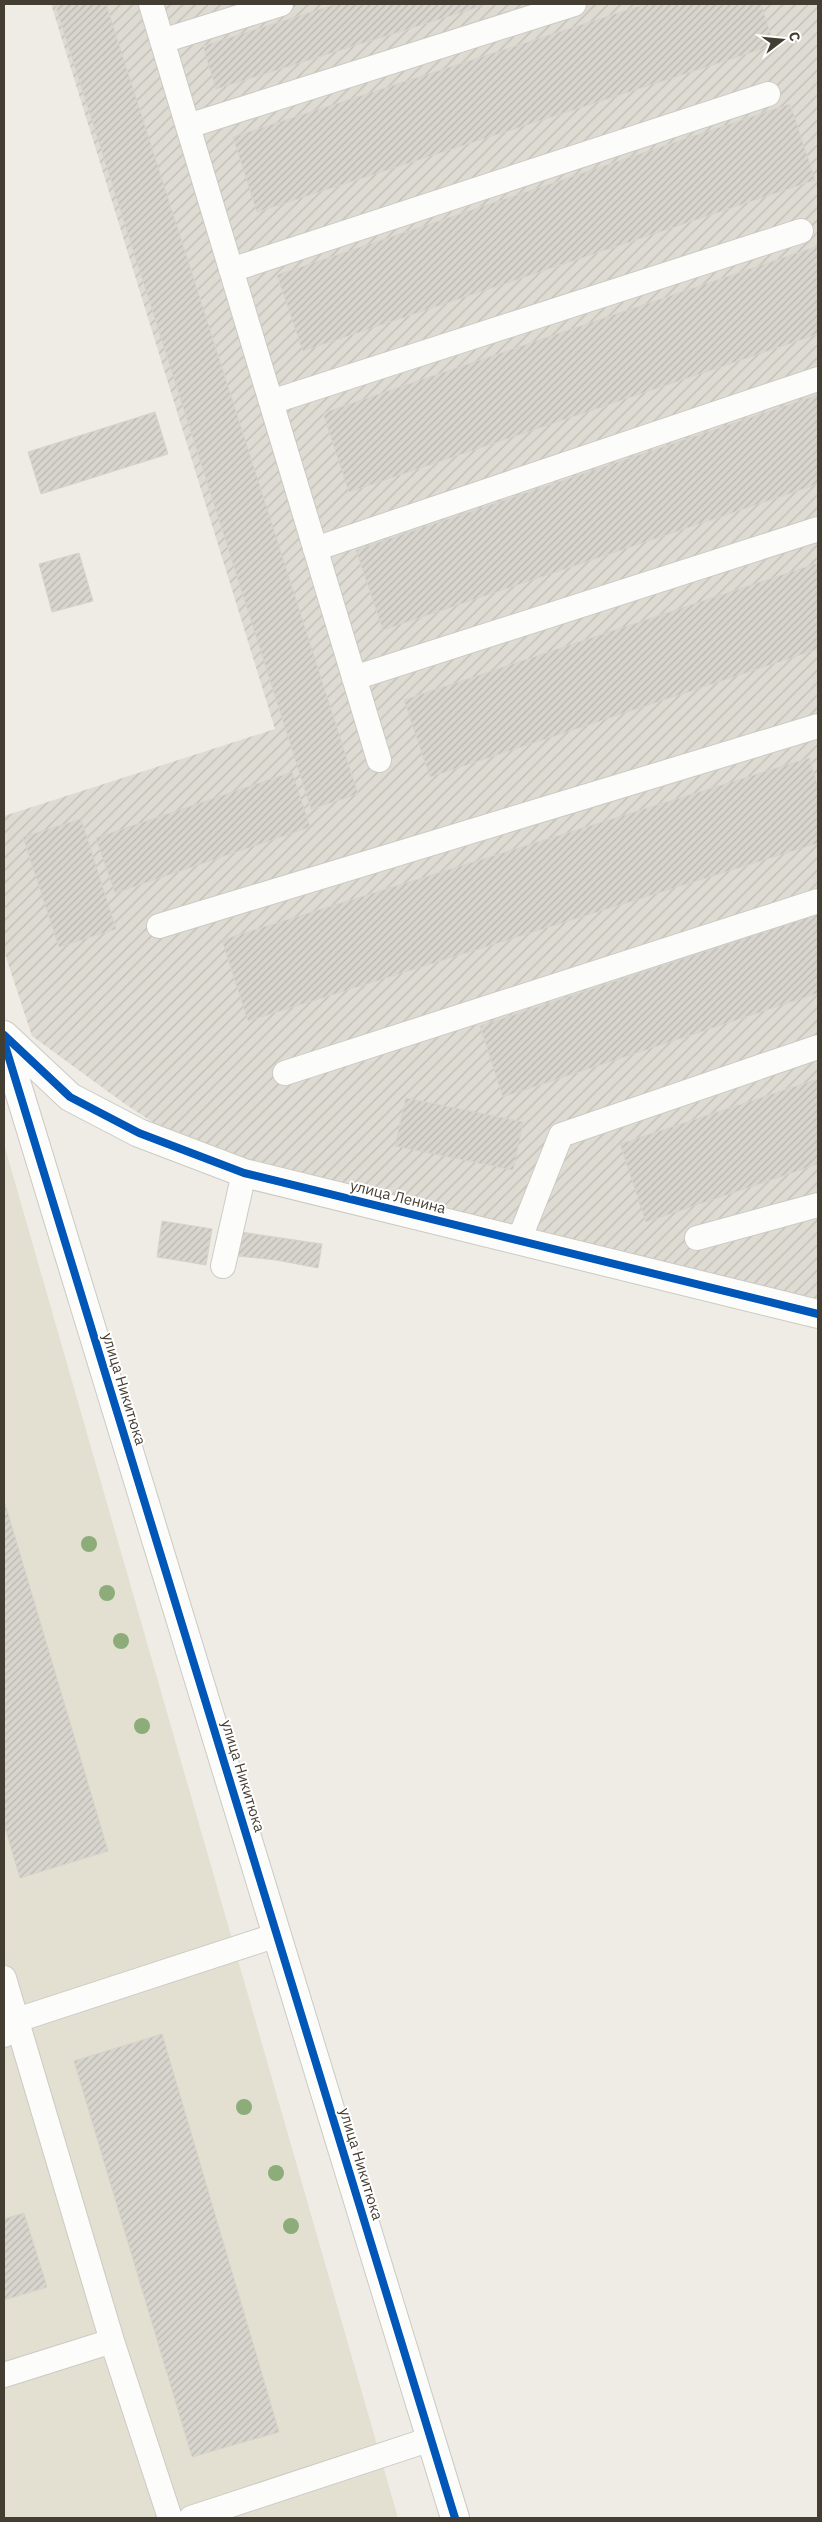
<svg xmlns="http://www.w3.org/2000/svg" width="822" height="2522" viewBox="0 0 822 2522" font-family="'IBM Plex Sans',sans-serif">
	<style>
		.residential { fill: #e3dfd1 }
		.industrial { fill: url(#industrial-furrows) }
		.building { fill: url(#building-hatch); stroke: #d6d3cb }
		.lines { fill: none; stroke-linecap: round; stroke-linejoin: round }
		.lane-casing { stroke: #cccac3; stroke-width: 26 }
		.street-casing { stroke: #cccac3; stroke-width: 30 }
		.lane { stroke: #fcfcfb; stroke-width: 24 }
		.street { stroke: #fcfcfb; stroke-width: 28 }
		.cycleway-casing { stroke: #fff; stroke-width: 11 }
		.cycleway { stroke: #0057b8; stroke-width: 8 }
		.tree { fill: #8cad79 }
		.labels { text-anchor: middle; stroke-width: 4; stroke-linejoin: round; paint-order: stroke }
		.street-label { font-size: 15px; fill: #443e32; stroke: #fff }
	</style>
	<defs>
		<pattern id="industrial-furrows" width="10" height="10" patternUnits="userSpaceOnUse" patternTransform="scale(1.25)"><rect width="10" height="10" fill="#dedbd3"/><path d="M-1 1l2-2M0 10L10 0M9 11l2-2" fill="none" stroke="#c0bdb6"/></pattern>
		<pattern id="building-hatch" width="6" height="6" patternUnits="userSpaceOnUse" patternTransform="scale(1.25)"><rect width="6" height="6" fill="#d7d5ce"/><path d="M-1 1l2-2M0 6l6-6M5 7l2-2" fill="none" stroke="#bab8b1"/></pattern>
	</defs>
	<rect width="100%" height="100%" fill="#eeece5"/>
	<path class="residential" d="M4,1144l394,1374h-394z"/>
	<path class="industrial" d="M51,4h767v1304l-631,-163 -62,-41 -93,-68 -28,-85v-135l271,-87z"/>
	<path class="building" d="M55,4h51l252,790 -47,15z
		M337,4h151l-272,85 -13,-43z
		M646,4h115l13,41 -517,167 -24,-75z
		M790,104l25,76 -512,171 -26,-76z
		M818,246v88l-469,158 -26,-79z
		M818,395v89l-435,146 -27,-80z
		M155,412l13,42 -127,40 -13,-42z
		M79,553l14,48 -41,11 -13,-48z
		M818,563v86l-388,128 -26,-77z
		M809,758l9,29v56l-570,178 -26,-81z
		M292,772l18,55 -195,66 -19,-55z
		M81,819l35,110 -57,18 -36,-110z
		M818,914v79l-315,104 -23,-71z
		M818,1079v85l-172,58 -26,-78z
		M406,1098l117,24 -10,48 -118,-24z
		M162,1221l50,8 -6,36 -49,-8z
		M241,1232l81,12 -4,24 -42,-8 -38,-4z
		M4,1500l104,351 -88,27 -16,-54z
		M162,2034l117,398 -87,25 -118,-396z
		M24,2213l23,74 -43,13v-81z"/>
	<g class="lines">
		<defs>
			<path id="lane" d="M151,4l228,756
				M162,41l119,-37
				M188,126l386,-122
				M231,270l537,-176
				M271,402l530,-171
				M315,549l503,-170
				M354,678l464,-149
				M159,926l659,-200
				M285,1073l533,-172
				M697,1238l121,-33
				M519,1240l42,-105 257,-88
				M223,1266l21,-93
				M4,1978l108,363 58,177
				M4,2035l13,-15 260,-85
				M4,2375l108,-34
				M191,2518l240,-79"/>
			<path id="street" d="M4,1035l66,62 69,36 105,40 574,141
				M4,1042l451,1476"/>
		</defs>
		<use href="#lane" class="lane-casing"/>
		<use href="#street" class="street-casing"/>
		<use href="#lane" class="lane"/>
		<use href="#street" class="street"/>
		<defs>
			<path id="cycleway" d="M4,1035l66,62 69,36 105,40 574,141
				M4,1042l451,1476"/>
		</defs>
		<use href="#cycleway" class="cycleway-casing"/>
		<use href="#cycleway" class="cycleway"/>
	</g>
	<g class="tree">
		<circle cx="89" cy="1544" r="8"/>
		<circle cx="107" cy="1593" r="8"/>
		<circle cx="121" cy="1641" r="8"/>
		<circle cx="142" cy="1726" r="8"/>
		<circle cx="244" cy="2107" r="8"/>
		<circle cx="276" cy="2173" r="8"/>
		<circle cx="291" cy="2226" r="8"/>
	</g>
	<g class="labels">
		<g class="street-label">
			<text transform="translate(398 1197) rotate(14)" y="5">улица Ленина</text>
			<text transform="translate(124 1389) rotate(73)" y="5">улица Никитюка</text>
			<text transform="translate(243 1776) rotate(73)" y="5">улица Никитюка</text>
			<text transform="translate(361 2164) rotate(73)" y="5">улица Никитюка</text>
		</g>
	</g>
	<rect width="822" height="2522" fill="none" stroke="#443e32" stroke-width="10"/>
	<g transform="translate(782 40) rotate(74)" stroke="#ffffff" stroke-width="4" paint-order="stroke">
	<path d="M0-4L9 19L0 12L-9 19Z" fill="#443e32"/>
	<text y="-8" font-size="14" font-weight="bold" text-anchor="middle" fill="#443e32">С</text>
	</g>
</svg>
